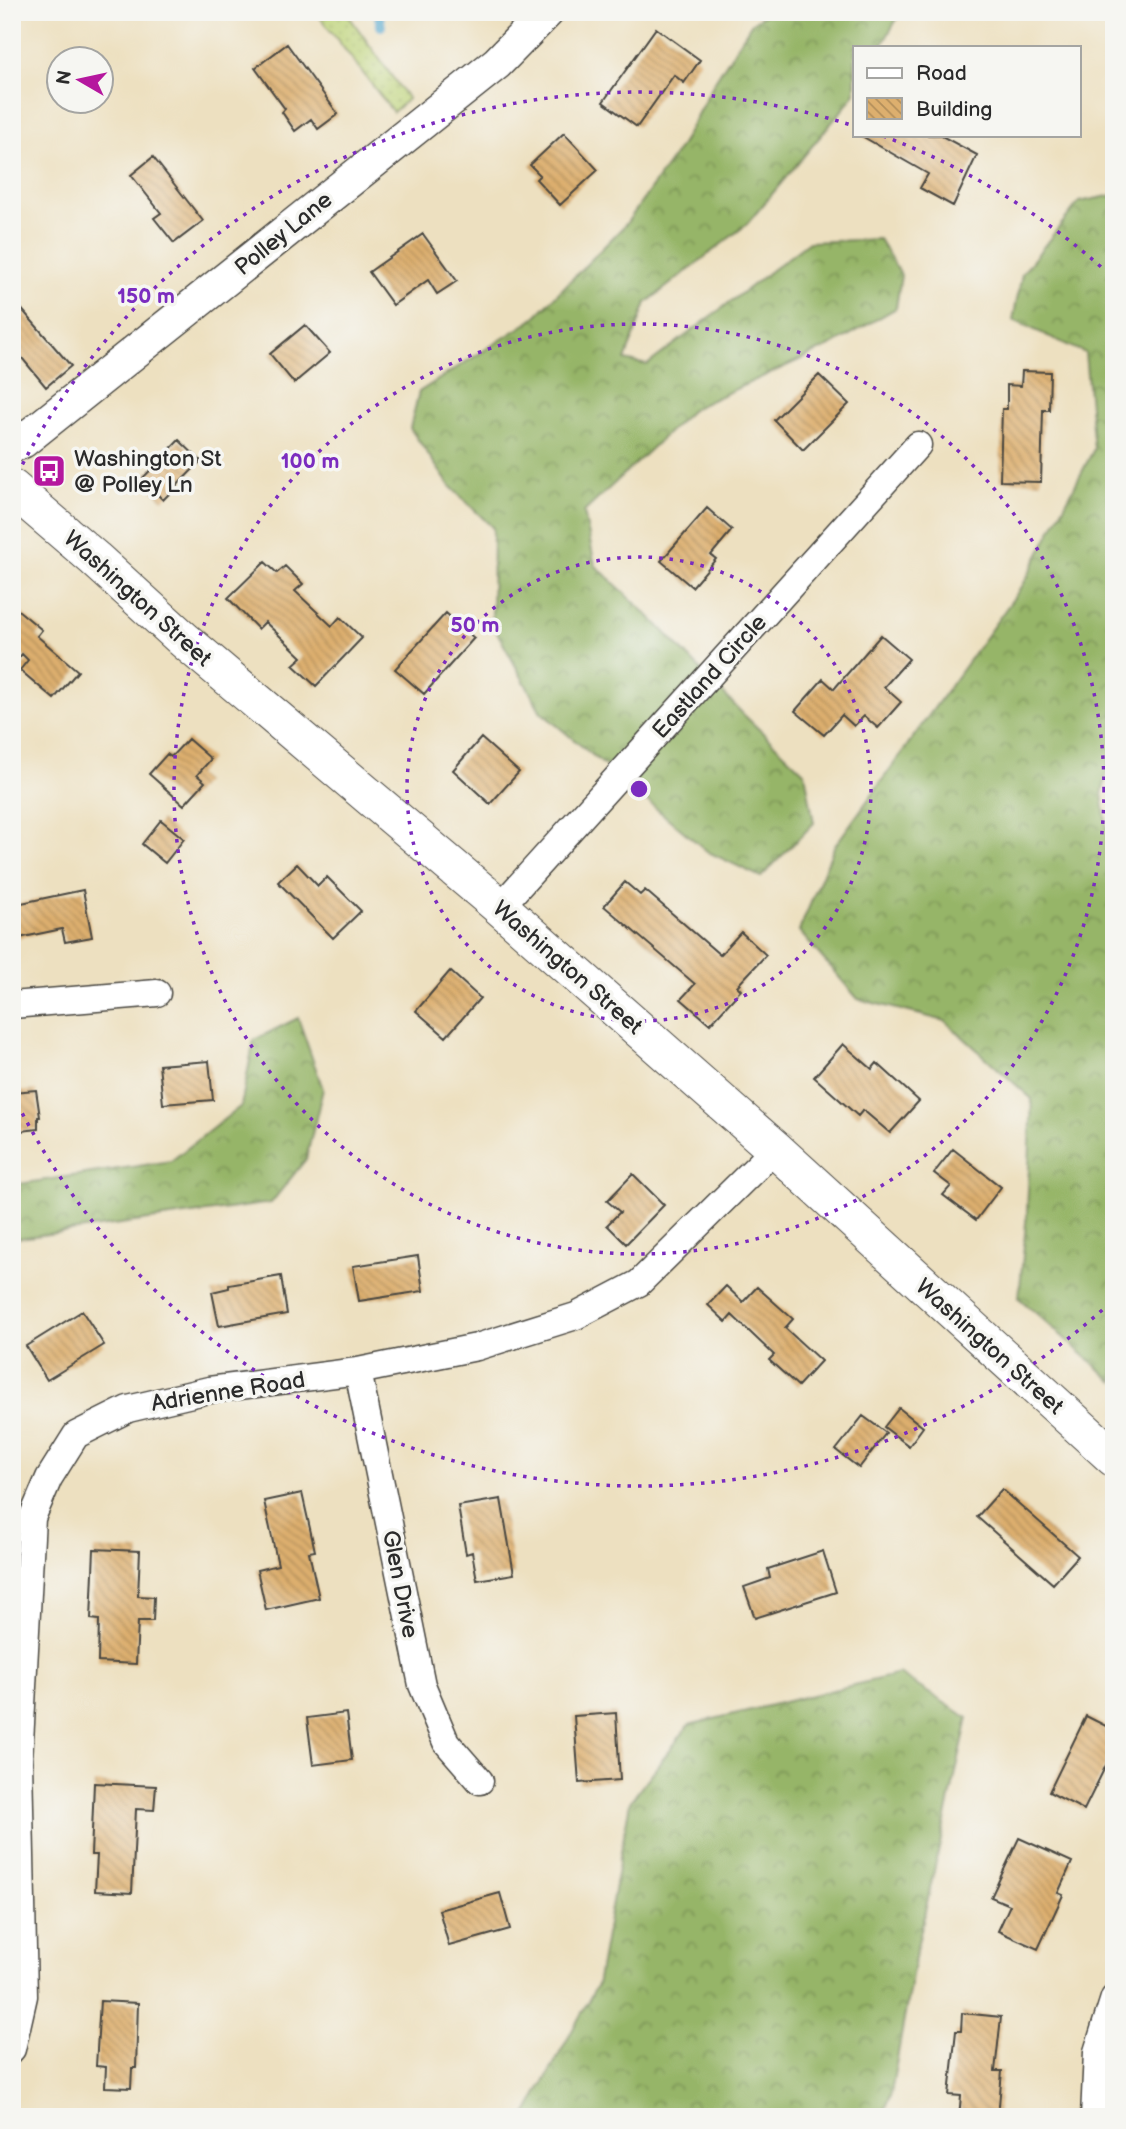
<svg xmlns="http://www.w3.org/2000/svg" width="1126" height="2129" viewBox="0 0 1126 2129" font-family="'Balsamiq Sans',sans-serif">
	<style>
		.forest { fill: url(#forest-crowns); stroke: #60704a; stroke-width: 2 }
		.park { fill: url(#park-dots); stroke: #747f51; stroke-width: 2 }
		.lines { fill: none; stroke-linecap: round; stroke-linejoin: round }
		.stream { stroke: #4fa4cb; stroke-width: 10 }
		.building { fill: url(#building-back-hatch) }
		.minor-casing { stroke: #484641; stroke-width: 29 }
		.tertiary-casing { stroke: #484641; stroke-width: 36 }
		.secondary-casing { stroke: #484641; stroke-width: 39 }
		.minor { stroke: #fff; stroke-width: 26 }
		.tertiary { stroke: #fff; stroke-width: 33 }
		.secondary { stroke: #fff; stroke-width: 37 }
		.ring { fill: none; stroke: #7b2cbf; stroke-width: 3.5; stroke-dasharray: 3.5 7 }
		.labels { text-anchor: middle; stroke-width: 7; stroke-linejoin: round; paint-order: stroke }
		.street-label { font-size: 23px; fill: #2b2b2b; stroke: #f6f6f2 }
		.poi-label { font-size: 23px; fill: #2b2b2b; stroke: #f6f6f2; text-anchor: start }
		.centre { fill: #7b2cbf; stroke: #f6f6f2; stroke-width: 3.5 }
		.ring-label { font-size: 21px; text-anchor: middle; font-weight: bold; fill: #7b2cbf; stroke: #f6f6f2; stroke-width: 7; stroke-linejoin: round; paint-order: stroke }
	</style>
	<defs>
		<pattern id="forest-crowns" width="20" height="18" patternUnits="userSpaceOnUse" patternTransform="scale(1.75)"><rect width="20" height="18" fill="#96b568"/><path d="M2 6a3 3 0 1 1 6 0M12 15a3 3 0 1 1 6 0" fill="none" stroke="#7b9356"/></pattern>
		<pattern id="park-dots" width="8" height="8" patternUnits="userSpaceOnUse" patternTransform="scale(1.75)"><rect width="8" height="8" fill="#bdd377"/><path d="M2 2h.1M6 6h.1" fill="none" stroke="#a3b567" stroke-width="1.8" stroke-linecap="round"/></pattern>
		<pattern id="building-back-hatch" width="6" height="6" patternUnits="userSpaceOnUse" patternTransform="scale(1.75)"><rect width="6" height="6" fill="#ddaf6e"/><path d="M-1 5l2 2M0 0l6 6M5-1l2 2" fill="none" stroke="#b38f5b"/></pattern>
	</defs>
	<rect width="100%" height="100%" fill="#f6f6f2"/>
	<filter id="ink" filterUnits="userSpaceOnUse"><feTurbulence type="fractalNoise" baseFrequency=".0143" numOctaves="2"/><feDisplacementMap in="SourceGraphic" scale="14" xChannelSelector="R" yChannelSelector="G"/><feConvolveMatrix kernelMatrix="1 2 1 2 8 2 1 2 1" color-interpolation-filters="sRGB"/></filter>
	<filter id="wash" filterUnits="userSpaceOnUse"><feTurbulence type="fractalNoise" baseFrequency=".00686" numOctaves="4" result="noise"/><feDisplacementMap in="SourceGraphic" scale="28" xChannelSelector="R" yChannelSelector="G"/><feGaussianBlur stdDeviation="1.57" result="paint"/><feColorMatrix in="noise" values="0 0 0 0 0 0 0 0 0 0 0 0 0 0 0 0 0 1.4 0 .05"/><feComposite in="paint" operator="in"/></filter>
	<g filter="url(#wash)">
		<rect width="100%" height="100%" fill="#ede0c0"/>
		<path class="forest" d="M768,12h127l3,5 -17,30h-26v46l-6,9 -102,122 -101,79 -21,57 22,5 162,-123 70,-3 22,36 -5,33 -64,37 -138,63 -110,104 11,53 58,55 91,95 61,58 9,50 -53,54 -53,-25 -167,-140 -49,-89 1,-95 -43,-42 -40,-58 9,-36 113,-72 94,-96 54,-77 35,-66 37,-58z
			M1114,195v549l-12,50 12,87v501l-95,-84 8,-86 5,-113 -87,-78 -87,-22 -59,-68 35,-84 189,-262 71,-136 -9,-96 -72,-33 9,-46 57,-72z
			M298,1018l25,71 -17,70 -35,44 -259,36v-54l159,-24 70,-55 13,-66z
			M899,1674l69,44 -52,234 -25,141 -8,24h-358l72,-132 33,-183 59,-77z"/>
		<path class="park" d="M316,12h30l62,87 -15,13z"/>
		<g class="lines">
			<path class="stream" d="M378,12l3,14"/>
		</g>
		<g id="blocks">
			<path class="building" d="M656,28l44,32 -16,23 -10,-8 -37,52 -34,-25z
				M287,44l51,70 -20,15 -7,-10 -16,12 -13,-19 3,-3 -30,-41z
				M564,133l34,37 -38,35 -24,-26 4,-4 -10,-10z
				M860,135h80l37,20 -24,51 -33,-18 8,-14z
				M153,157l50,64 -29,22 -20,-25 7,-5 -30,-38z
				M423,234l34,47 -20,13 -9,-14 -35,25 -24,-33z
				M12,298l59,68 -25,21 -34,-41z
				M305,325l25,28 -36,30 -24,-29z
				M1022,371l28,1 -1,38h-6l-2,72 -41,-1 2,-72h5v-24l14,1z
				M819,375l30,29 -46,46 -29,-30z
				M179,440l22,21 -38,39 -21,-21z
				M707,508l25,22 -21,25 5,4 -24,28 -31,-26z
				M265,562l12,11 8,-7 18,18 -8,7 37,35 8,-9 22,21 -46,48 -23,-21 9,-8 -37,-35 -7,7 -30,-31z
				M12,605l30,25 -5,6 41,35 -24,28 -34,-29 8,-10 -6,-6 -10,12z
				M446,613l28,25 -50,56 -29,-25z
				M881,635l28,24 -25,28 17,15 -23,26 -14,-12 -10,10 -12,-11 -18,20 -29,-24 28,-32 11,10z
				M481,738l38,34 -29,32 -37,-34z
				M188,739l23,20 -14,16 8,7 -21,23 -35,-31 18,-20 4,3z
				M161,820l23,19 -19,24 -23,-19z
				M297,864l21,22 9,-9 34,34 -28,27 -55,-56z
				M625,882l15,13 5,-5 75,65 21,-23 25,23 -29,31 4,4 -31,34 -29,-25 14,-15 -91,-78z
				M83,890l9,47 -27,5 -3,-13 -43,9 -7,-33z
				M450,971l30,27 -34,39 -30,-26z
				M843,1044l29,25 5,-6 42,38 -29,32 -27,-23 -5,6 -44,-39z
				M209,1061l4,39 -50,4 -4,-39z
				M36,1090l4,27h-2v12l-26,3v-40z
				M953,1149l48,38 -25,33 -33,-25 8,-9 -17,-13z
				M633,1174l31,31 -38,39 -19,-19 13,-13 -13,-11z
				M418,1256l5,35 -64,10 -6,-35z
				M281,1276l6,38 -68,12 -7,-34 17,-4v-3z
				M726,1286l17,16 14,-15 36,32 -8,9 36,33 -23,25 -29,-26 5,-5 -42,-40 -6,7 -18,-17z
				M82,1311l22,34 -57,35 -21,-34z
				M899,1408l24,19 -14,19 -25,-19z
				M863,1416l23,17 -27,35 -23,-18z
				M1002,1489l76,67 -25,28 -76,-67z
				M302,1493l13,58 -6,1 10,46 -53,12 -9,-40 21,-5 -14,-64z
				M501,1499l13,75 -37,6 -5,-28 -6,2 -8,-48z
				M94,1549l46,2 -2,45 16,1 -1,24h-15l-2,43 -38,-2 1,-42 -8,-1z
				M823,1551l13,41 -81,26 -11,-31 26,-9 -2,-9z
				M346,1713l6,47 -39,5 -6,-47z
				M616,1713l4,67 -41,3 -5,-67z
				M1086,1716l28,14v19l-30,61 -35,-18z
				M94,1783l62,3 -2,24 -18,-1 -4,84 -37,-2 2,-36h-6z
				M1019,1838l53,24 -14,31 5,2 -25,54 -40,-18 12,-26 -19,-8z
				M500,1893l10,36 -61,17 -10,-36z
				M100,2001l38,2 -2,65h-4l-1,20 -26,-1 1,-20 -10,-1z
				M962,2013l39,4 -6,54h7l-4,46h-39l2,-21 -12,-1 7,-64h5z"/>
		</g>
	</g>
	<g filter="url(#ink)">
		<use href="#blocks" fill-opacity="0" stroke="#484641" stroke-width="2"/>
		<g class="lines">
			<defs>
				<path id="minor" d="M500,907l418,-462
					M12,1005l145,-12
					M358,1371l64,314 24,57 34,39
					M12,2049l12,-53 -5,-235 13,-243 17,-40 27,-43 52,-26 81,-19 149,-19 119,-24 99,-31 63,-33 136,-134
					M1094,2117l3,-65 17,-54"/>
				<path id="tertiary" d="M12,446l11,-5 474,-378 50,-51"/>
				<path id="secondary" d="M12,488l83,71 89,81 316,267 275,242 339,309"/>
			</defs>
			<use href="#minor" class="minor-casing"/>
			<use href="#tertiary" class="tertiary-casing"/>
			<use href="#secondary" class="secondary-casing"/>
			<use href="#minor" class="minor"/>
			<use href="#tertiary" class="tertiary"/>
			<use href="#secondary" class="secondary"/>
		</g>
	</g>
	<g class="ring">
		<circle cx="639" cy="789" r="232"/>
		<circle cx="639" cy="789" r="465"/>
		<path d="M1110 1303A697 697 0 0 1 13 1095M13 483A697 697 0 0 1 854 126M883 136A697 697 0 0 1 1110 275"/>
	</g>
	<defs>
		<symbol id="bus-square" viewBox="-11 -11 22 22"><rect x="-9" y="-9" width="18" height="18" rx="4" fill="#b5179e" stroke="#f6f6f2"/><path d="M-5-6H5V4H4V6H2V4H-2V6H-4V4H-5ZM-3.5-4V0h7V-4ZM-3.5 1.2v1.5H-2V1.2ZM2 1.2v1.5H3.5V1.2Z" fill="#fff"/></symbol>
	</defs>
	<g fill-rule="evenodd">
		<use href="#bus-square" x="30" y="452" width="38" height="38"/>
	</g>
	<g class="labels">
		<g class="street-label">
			<text transform="translate(283 233) rotate(-39)" y="8">Polley Lane</text>
			<text transform="translate(138 598) rotate(42)" y="8">Washington Street</text>
			<text transform="translate(709 676) rotate(-48)" y="8">Eastland Circle</text>
			<text transform="translate(568 967) rotate(41)" y="8">Washington Street</text>
			<text transform="translate(990 1346) rotate(42)" y="8">Washington Street</text>
			<text transform="translate(228 1391) rotate(-9)" y="8">Adrienne Road</text>
			<text transform="translate(401 1584) rotate(79)" y="8">Glen Drive</text>
		</g>
		<g class="poi-label">
			<text x="74" y="466">Washington St<tspan x="74" dy="26">@ Polley Ln</tspan></text>
		</g>
	</g>
	<circle cx="639" cy="789" r="10" class="centre"/>
	<g class="ring-label">
		<text x="146" y="303">150 m</text>
		<text x="310" y="468">100 m</text>
		<text x="475" y="632">50 m</text>
	</g>
	<rect width="1126" height="2129" fill="none" stroke="#f6f6f2" stroke-width="42"/>
	<rect x="853" y="46" width="228" height="91" fill="#f6f6f2" stroke="#a5a5a2" stroke-width="2"/>
	<rect x="867" y="68" width="35" height="10" fill="#ffffff" stroke="#a5a5a2" stroke-width="2"/>
	<text x="916" y="80" font-size="21" fill="#2b2b2b">Road</text>
	<rect x="867" y="98" width="35" height="21" fill="url(#building-back-hatch)" stroke="#a5a5a2" stroke-width="2"/>
	<text x="916" y="116" font-size="21" fill="#2b2b2b">Building</text>
	<g transform="translate(80 80) rotate(279)"><circle r="33" fill="#f6f6f2" stroke="#a5a5a2" stroke-width="2"/>
	<path d="M0-5L12 26L0 18L-12 26Z" fill="#b5179e"/>
	<text y="-10" font-size="19" font-weight="bold" text-anchor="middle" fill="#2b2b2b">N</text>
	</g>
</svg>
